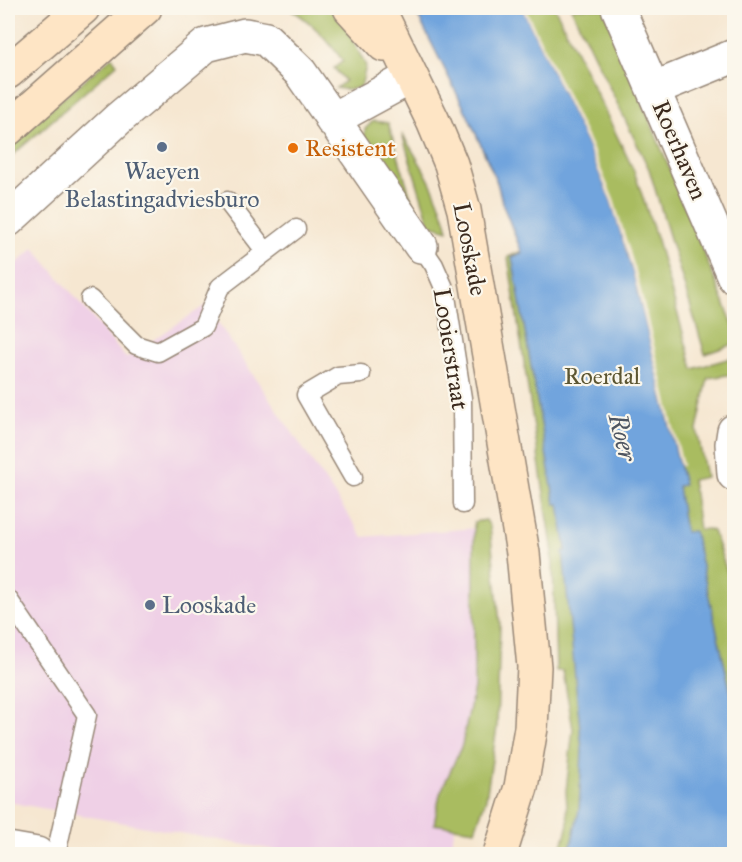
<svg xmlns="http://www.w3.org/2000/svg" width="742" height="862" viewBox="0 0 742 862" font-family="'IM FELL Great Primer',serif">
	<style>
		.built { fill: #efd0e6 }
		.green { fill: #a9bc60; stroke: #72733f; stroke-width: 1.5 }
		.water { fill: #71a4dd; stroke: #56677e; stroke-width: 1.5 }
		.pier { fill: #f6e7d1 }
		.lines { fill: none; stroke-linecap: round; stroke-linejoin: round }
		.lane-casing { stroke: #988878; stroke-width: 21 }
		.street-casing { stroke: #988878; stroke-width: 36 }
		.secondary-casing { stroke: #988878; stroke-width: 36 }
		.lane { stroke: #fff; stroke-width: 18 }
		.street { stroke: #fff; stroke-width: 33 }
		.secondary { stroke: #fee5c5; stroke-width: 33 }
		.service-dot { fill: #5c6f8a; stroke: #fbf7ec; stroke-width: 2 }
		.food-dot { fill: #e8710a; stroke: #fbf7ec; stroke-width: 2 }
		.labels { text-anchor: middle; stroke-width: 4.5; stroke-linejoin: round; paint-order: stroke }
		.food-label { font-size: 24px; fill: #c56008; stroke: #fbf7ec; text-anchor: start }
		.street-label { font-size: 24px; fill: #3b2a1e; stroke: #fbf7ec }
		.service-label { font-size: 24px; fill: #4e5e75; stroke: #fbf7ec }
		.park-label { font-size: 24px; fill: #5c5632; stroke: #fbf7ec }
		.water-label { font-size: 26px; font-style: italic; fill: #4e5561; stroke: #fbf7ec }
	</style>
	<rect width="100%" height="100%" fill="#fbf7ec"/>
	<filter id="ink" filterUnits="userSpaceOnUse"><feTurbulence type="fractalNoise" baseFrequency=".0167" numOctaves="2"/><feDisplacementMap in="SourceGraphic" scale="12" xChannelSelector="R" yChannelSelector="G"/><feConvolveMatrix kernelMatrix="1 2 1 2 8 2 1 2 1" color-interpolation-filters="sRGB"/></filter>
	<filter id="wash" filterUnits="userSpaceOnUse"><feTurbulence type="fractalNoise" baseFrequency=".008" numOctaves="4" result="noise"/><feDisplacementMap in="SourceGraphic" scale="24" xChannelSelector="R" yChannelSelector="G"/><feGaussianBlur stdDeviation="1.35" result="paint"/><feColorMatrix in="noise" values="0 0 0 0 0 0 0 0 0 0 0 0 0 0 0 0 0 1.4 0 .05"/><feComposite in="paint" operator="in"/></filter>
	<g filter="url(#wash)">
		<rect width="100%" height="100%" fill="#f6e7d1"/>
		<path class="built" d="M34,248l92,110 80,-53 157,232 127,-10 10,97 -3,103 -11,72 -11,31 -20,-4 -5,28h-153l-289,-52v-531z"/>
		<path class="green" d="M289,8h43l7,6 27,52 -5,21 -12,3 -13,-2 9,-7 -11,-13 9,-7c-16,-22 -31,-39 -54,-53z
			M422,8h133l79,163 23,69 36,129 41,-12v17l-26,4 -11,52 9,47 -14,3 7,50 9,-1 5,2 21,61v114l-31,-132 -128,255 -6,25h-9l8,-30 -2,-33 7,-62 -10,-58h-7l-3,-108 -2,-9 2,-1 -45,-296 14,-6 -15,-46z
			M571,8h33l130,319v17l-29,10 -56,-185z
			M112,57l5,7 -109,95v-15z
			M373,121l15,2 30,98 -54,-82 1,-10z
			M402,134c20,31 37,60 46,96l-18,-5z
			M486,520l4,7 10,97 -3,103 -11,72 -11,31 -41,-6 6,-30 22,-49 12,-57v-166z"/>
		<path class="water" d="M414,8h108l65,136 24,57 23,75 50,209 -6,1 7,46 9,-1 40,175v148h-165l10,-44 3,-60 -19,-199h3l-7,-47h-4l-43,-247 10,-4 -19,-48 -6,-23 -28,-64z"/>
		<path class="pier" d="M522,8h3l65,135 24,57 23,75 46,191h-3l-46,-190 -23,-75 -24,-57z"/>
	</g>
	<g filter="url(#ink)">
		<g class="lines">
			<defs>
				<path id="lane" d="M227,201l39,51
					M421,246l13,19 11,25 17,108 1,106
					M90,299l46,46 22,7 45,-25 17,-40 76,-58
					M353,477l-47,-82 32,-19 23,-2
					M8,599l79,116 -31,139"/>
				<path id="street" d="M618,8l116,269
					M653,89l81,-33
					M332,120l79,-43
					M8,220l110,-101 88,-74 39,-10 21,4 34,33 121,174
					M734,431l-2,13 2,30
					M8,849l29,5"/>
				<path id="secondary" d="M350,8l34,37
					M378,8l55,113 18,43 13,46 59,343 11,114 -3,61 -10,59 -21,67
					M8,72l75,-64
					M8,129l137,-121"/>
			</defs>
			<use href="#lane" class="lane-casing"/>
			<use href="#street" class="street-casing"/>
			<use href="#secondary" class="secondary-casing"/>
			<use href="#lane" class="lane"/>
			<use href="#street" class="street"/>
			<use href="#secondary" class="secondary"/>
		</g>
	</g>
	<g class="service-dot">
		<circle cx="162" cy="147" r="6"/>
		<circle cx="150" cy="605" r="6"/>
	</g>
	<circle class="food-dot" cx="293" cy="148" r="6"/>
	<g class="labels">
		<g class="food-label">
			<text x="305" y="156">Resistent</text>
		</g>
		<g class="street-label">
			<text transform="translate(680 150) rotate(67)" y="8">Roerhaven</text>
			<text transform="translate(470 249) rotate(79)" y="8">Looskade</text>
			<text transform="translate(451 349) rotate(81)" y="8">Looierstraat</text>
		</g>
		<g class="service-label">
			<text x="162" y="179">Waeyen<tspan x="162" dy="28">Belastingadviesburo</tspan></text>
			<text x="162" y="613" text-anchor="start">Looskade</text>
		</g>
		<g class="park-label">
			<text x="602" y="384">Roerdal</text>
		</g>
		<g class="water-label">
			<text transform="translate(623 437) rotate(76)" y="9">Roer</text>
		</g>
	</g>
	<rect width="742" height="862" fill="none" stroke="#fbf7ec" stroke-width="30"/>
</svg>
